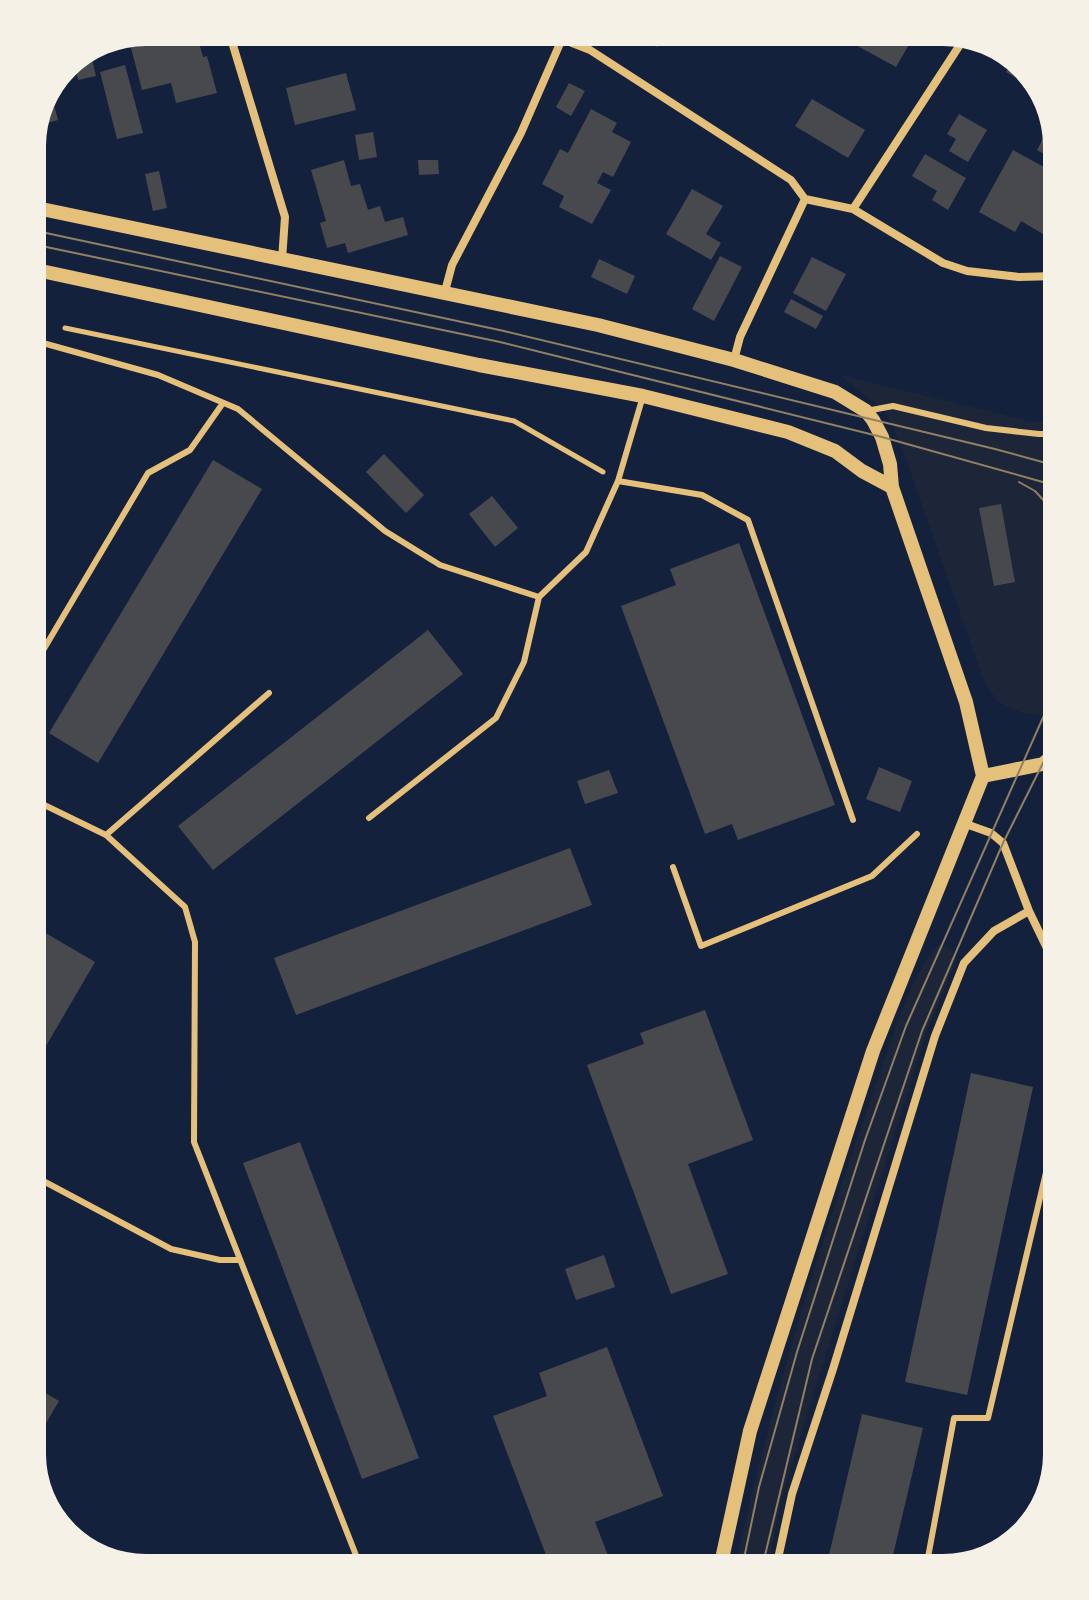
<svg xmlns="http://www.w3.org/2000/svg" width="1089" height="1600" viewBox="0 0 1089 1600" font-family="'Golos Text',sans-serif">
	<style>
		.green { fill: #1d2539 }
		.building { fill: #48494c }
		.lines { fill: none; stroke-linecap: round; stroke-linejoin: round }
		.path { stroke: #e5c07b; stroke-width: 5 }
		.service { stroke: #e5c07b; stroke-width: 6 }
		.minor { stroke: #e5c07b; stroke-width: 8 }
		.tertiary { stroke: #e5c07b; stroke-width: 14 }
		.tram { stroke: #918062; stroke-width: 2 }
	</style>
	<rect width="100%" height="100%" fill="#14213d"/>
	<path class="green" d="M840,375l193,47h24v296l-34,-5 -25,-11 -14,-21 -82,-233 -16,-36z
		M939,945l12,3 6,11 -31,74 -143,460 -16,75h-32c35,-163 84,-323 140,-480 15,-41 34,-114 64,-143z"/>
	<path class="building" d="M177,32h19l7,25 4,-1 10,37 -41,10 -5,-20 -29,7 -12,-46z
		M275,32h39l1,3 -36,11z
		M630,32h35l-8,15z
		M832,32h79l4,2 -19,33z
		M91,54l5,22 -18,4 -5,-21z
		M1014,59l28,30 -1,3 -35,-20z
		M125,65l18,68 -26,6 -17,-67z
		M346,73l10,37 -61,15 -9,-37z
		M569,83l16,8 -14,25 -15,-9z
		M52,97l6,23 -19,5 3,-8z
		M812,99l53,31 -17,28 -53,-32z
		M591,109l26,14 -5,9 19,10 -18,35 -10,-5 -6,11 14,7 -19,34 -33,-17 5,-11 -22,-12 18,-35 8,4z
		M959,114l28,16 -19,32 -19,-11 7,-12 -9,-5z
		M373,132l4,25 -18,3 -4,-25z
		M1046,133l9,5 2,7 -7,12 -13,-7z
		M35,138l8,26 -11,3v-28z
		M1013,150l44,24v35l-14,25 -22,-13 -6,11 -36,-20z
		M925,154l41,24 -18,32 -16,-10 5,-9 -25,-15z
		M344,160l7,26 9,-2 8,26 12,-4 5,16 18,-5 5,18 -60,18 -3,-10 -18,5 -7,-25 6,-2 -15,-51z
		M418,160h20l1,14 -20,1z
		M159,171l8,37 -14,3 -8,-37z
		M692,189l31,17 -17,28 15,9 -10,17 -45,-26z
		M720,256l22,11 -28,54 -22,-12z
		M812,257l34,17 -20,37 -33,-18z
		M599,259l36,17 -8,18 -36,-17z
		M791,299l32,17 -7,13 -32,-17z
		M32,397l13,5 -13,33z
		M384,454l40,41 -18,18 -40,-41z
		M213,460l49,29 -164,274 -49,-30z
		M492,496l26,32 -23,19 -26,-33z
		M1001,504l14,78 -21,4 -15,-78z
		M739,543l96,262 -97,35 -6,-16 -27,10 -84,-228 55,-21 -6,-16z
		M428,630l35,44 -250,196 -35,-44z
		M879,767l33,14 -12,31 -34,-13z
		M609,770l9,23 -33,11 -8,-23z
		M570,848l22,57 -296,110 -22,-57z
		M32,925l63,37 -63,108z
		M705,1010l48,130 -65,24 40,110 -57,20 -84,-229 57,-21 -4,-11z
		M971,1073l62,14 -66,308 -62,-13z
		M300,1142l119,316 -57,21 -119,-316z
		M604,1255l11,32 -39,13 -11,-31z
		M607,1347l56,149 -68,26 18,46h-62l-58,-152 54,-20 -8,-23z
		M32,1385l27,16 -27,46z
		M862,1414l61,14 -33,140h-64z"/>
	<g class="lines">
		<path class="path" d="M65,328l449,93 89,51"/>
		<path class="service" d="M32,340l126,35 80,34 147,122 55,34 99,32 47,-45 32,-71 25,-85
			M866,411l27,-5 93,22 53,6h18
			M618,481l84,14 46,25 105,300
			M32,669l116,-196 42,-23 33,-47
			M32,799l74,36 79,72 10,35 -1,200 167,426
			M369,818l127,-100 28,-56 15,-65
			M106,835l163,-142
			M673,867l28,79 171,-70 45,-42
			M32,1175l139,74 49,11h20
			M926,1568l28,-150h34l69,-292"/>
		<path class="minor" d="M229,32l56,185 -3,43
			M562,39l28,11 201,130 14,19
			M853,209l112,-172
			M444,295l8,-30 69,-132 44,-101
			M734,360l6,-23 65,-138 48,10 90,54 24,8 52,6 38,-1
			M966,824l25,9 12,10 26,68 28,58
			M776,1568l16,-74 41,-125 102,-333 29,-73 30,-32 35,-20"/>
		<path class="tertiary" d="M32,207l566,118 136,35 101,32 31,19 7,9 9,17 8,27 2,23 74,215 17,74 -110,275 -123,380 -30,137
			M32,269l447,96 164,31 145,36 47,19 27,20 30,16
			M983,776l60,-12 14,-12"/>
		<path class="tram" d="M32,230l472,101 491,118 62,17
			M32,244l468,98 382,95 175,49
			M1019,482l16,9 22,24
			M742,1568l17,-81 38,-135 68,-212 41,-114 151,-340
			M762,1568l50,-209 110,-328 81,-188 54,-108"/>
	</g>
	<path d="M0 0H1089V1600H0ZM146 46H943A100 100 0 0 1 1043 146V1454A100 100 0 0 1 943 1554H146A100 100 0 0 1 46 1454V146A100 100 0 0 1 146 46Z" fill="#f6f1e7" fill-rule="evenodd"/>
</svg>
